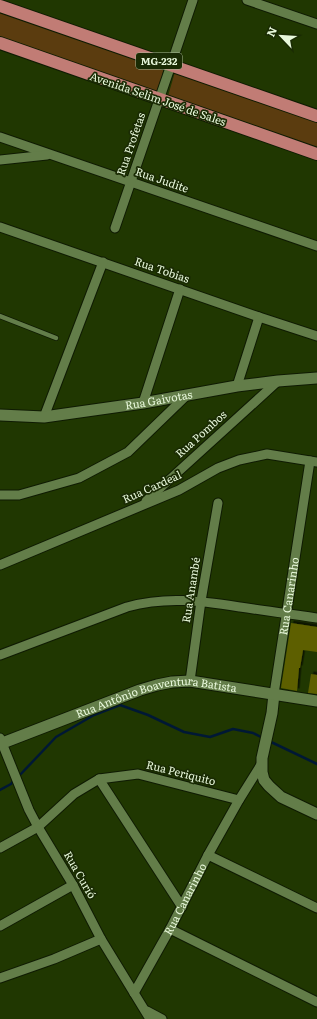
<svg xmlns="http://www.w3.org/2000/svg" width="317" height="1019" viewBox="0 0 317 1019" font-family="Literata,serif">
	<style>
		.green { fill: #5b3c0f }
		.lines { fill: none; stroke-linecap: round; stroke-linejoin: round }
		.stream { stroke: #001835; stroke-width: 2.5 }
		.building { fill: #5d5e00; filter: url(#shadow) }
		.service-casing { stroke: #0f1b03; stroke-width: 6 }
		.minor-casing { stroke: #0f1b03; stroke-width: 11 }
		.tertiary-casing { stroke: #0f1b03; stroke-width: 13 }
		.primary-casing { stroke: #0f1b03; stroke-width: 14 }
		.service { stroke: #637d49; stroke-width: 4.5 }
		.minor { stroke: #637d49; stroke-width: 9 }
		.tertiary { stroke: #637d49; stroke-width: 11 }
		.primary { stroke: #c17c75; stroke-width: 12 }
		.labels { text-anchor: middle; stroke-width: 3.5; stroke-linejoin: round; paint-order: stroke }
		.shield { fill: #1a2b04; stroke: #aaba9a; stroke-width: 1 }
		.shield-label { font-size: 10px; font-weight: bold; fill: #e8f8db }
		.street-label { font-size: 11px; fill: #e8f8db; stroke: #1a2b04 }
	</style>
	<defs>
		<filter id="shadow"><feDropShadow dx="2.5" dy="-2.5" stdDeviation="0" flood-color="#0009"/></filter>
	</defs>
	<rect width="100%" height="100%" fill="#203701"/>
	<path class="green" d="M0,11l164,56 -6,27 -158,-55z
		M175,72l142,49v28l-149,-53z"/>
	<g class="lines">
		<path class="stream" d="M269,741l48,23
			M18,777l38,-40 38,-22 26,-10 28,10 36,17 26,5 23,-8 20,4 10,5
			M0,790l11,-6 3,-4"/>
	</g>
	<path class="building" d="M291,623l26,4v25l-14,-2 -3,18h-1l-2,23 -16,-3z
		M311,674l6,1v19l-9,-1z"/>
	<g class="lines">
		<defs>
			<path id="service" d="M0,316l56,22"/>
			<g id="minor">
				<path d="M247,0l70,24"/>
				<path d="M0,137l317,109"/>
				<path d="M0,160l47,-5"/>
				<path d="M0,227l259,90 58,19"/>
				<path d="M115,228l56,-163 22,-65"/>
				<path d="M237,386l22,-69"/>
				<path d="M143,403l37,-114"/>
				<path d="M44,417l59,-155"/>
				<path d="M0,495h19l60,-17 49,-26 59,-57"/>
				<path d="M146,501l132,-120"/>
				<path d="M0,565l179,-75 39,-22 21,-8 28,-6 50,8"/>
				<path d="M0,655l127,-48c40,-11 73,-6 113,0 26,4 52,7 77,11"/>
				<path d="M190,681l11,-80 17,-98"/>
				<path id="s1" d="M274,694l36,-233"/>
				<path d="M0,738l29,72 9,17 35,58 28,54 49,80"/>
				<path d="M99,779l83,128"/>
				<path d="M0,848l38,-21 36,-33 25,-15 39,-5 101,26"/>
				<path d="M208,855l109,53"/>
				<path d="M0,926l73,-41"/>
				<path d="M170,929l147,73"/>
				<path d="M0,978l54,-19 47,-20"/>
				<path id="s2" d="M134,993l36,-64 38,-74 31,-55 23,-37"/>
				<path d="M147,1011l15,8"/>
			</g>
			<g id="tertiary">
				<path id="s3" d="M0,415l44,2 99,-14 94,-17 41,-5 39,-3"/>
				<path d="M274,694l-2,19 -10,45v14l2,8 5,6 12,11 36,17"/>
				<path id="s4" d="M0,744l140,-54 17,-5 15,-3 18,-1 127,20"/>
			</g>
			<path id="primary" d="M0,6l317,110
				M0,43l317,111"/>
		</defs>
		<use href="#service" class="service-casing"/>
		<use href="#minor" class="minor-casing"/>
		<use href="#tertiary" class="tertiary-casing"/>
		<use href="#primary" class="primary-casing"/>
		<use href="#service" class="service"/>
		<use href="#minor" class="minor"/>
		<use href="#tertiary" class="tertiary"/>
		<use href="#primary" class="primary"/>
	</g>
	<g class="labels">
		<rect class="shield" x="136" y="53" width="46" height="16" rx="3"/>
		<g class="shield-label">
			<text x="159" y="65">MG-232</text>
		</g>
		<g class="street-label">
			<text transform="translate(158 99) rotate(19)" y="4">Avenida Selim José de Sales</text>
			<text transform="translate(131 144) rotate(-71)" y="4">Rua Profetas</text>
			<text transform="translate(162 180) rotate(19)" y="4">Rua Judite</text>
			<text transform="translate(162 270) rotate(19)" y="4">Rua Tobias</text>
			<text dy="4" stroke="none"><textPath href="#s3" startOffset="160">Rua Gaivotas</textPath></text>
			<text transform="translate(201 434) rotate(-42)" y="4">Rua Pombos</text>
			<text transform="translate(152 487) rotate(-24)" y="4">Rua Cardeal</text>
			<text transform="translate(191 590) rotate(-81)" y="4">Rua Anambé</text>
			<text dy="4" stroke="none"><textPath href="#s1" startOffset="99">Rua Canarinho</textPath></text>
			<text dy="4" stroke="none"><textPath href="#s4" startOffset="165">Rua Antônio Boaventura Batista</textPath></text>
			<text transform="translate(181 773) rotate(14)" y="4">Rua Periquito</text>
			<text transform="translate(80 875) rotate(60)" y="4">Rua Curió</text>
			<text dy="4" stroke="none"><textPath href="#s2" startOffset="107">Rua Canarinho</textPath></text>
		</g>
	</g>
	<g transform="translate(281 36) rotate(295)" stroke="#1a2b04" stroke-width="3" paint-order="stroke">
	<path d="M0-3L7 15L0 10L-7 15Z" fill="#e8f8db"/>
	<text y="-6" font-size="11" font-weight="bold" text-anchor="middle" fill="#e8f8db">N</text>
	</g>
</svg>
